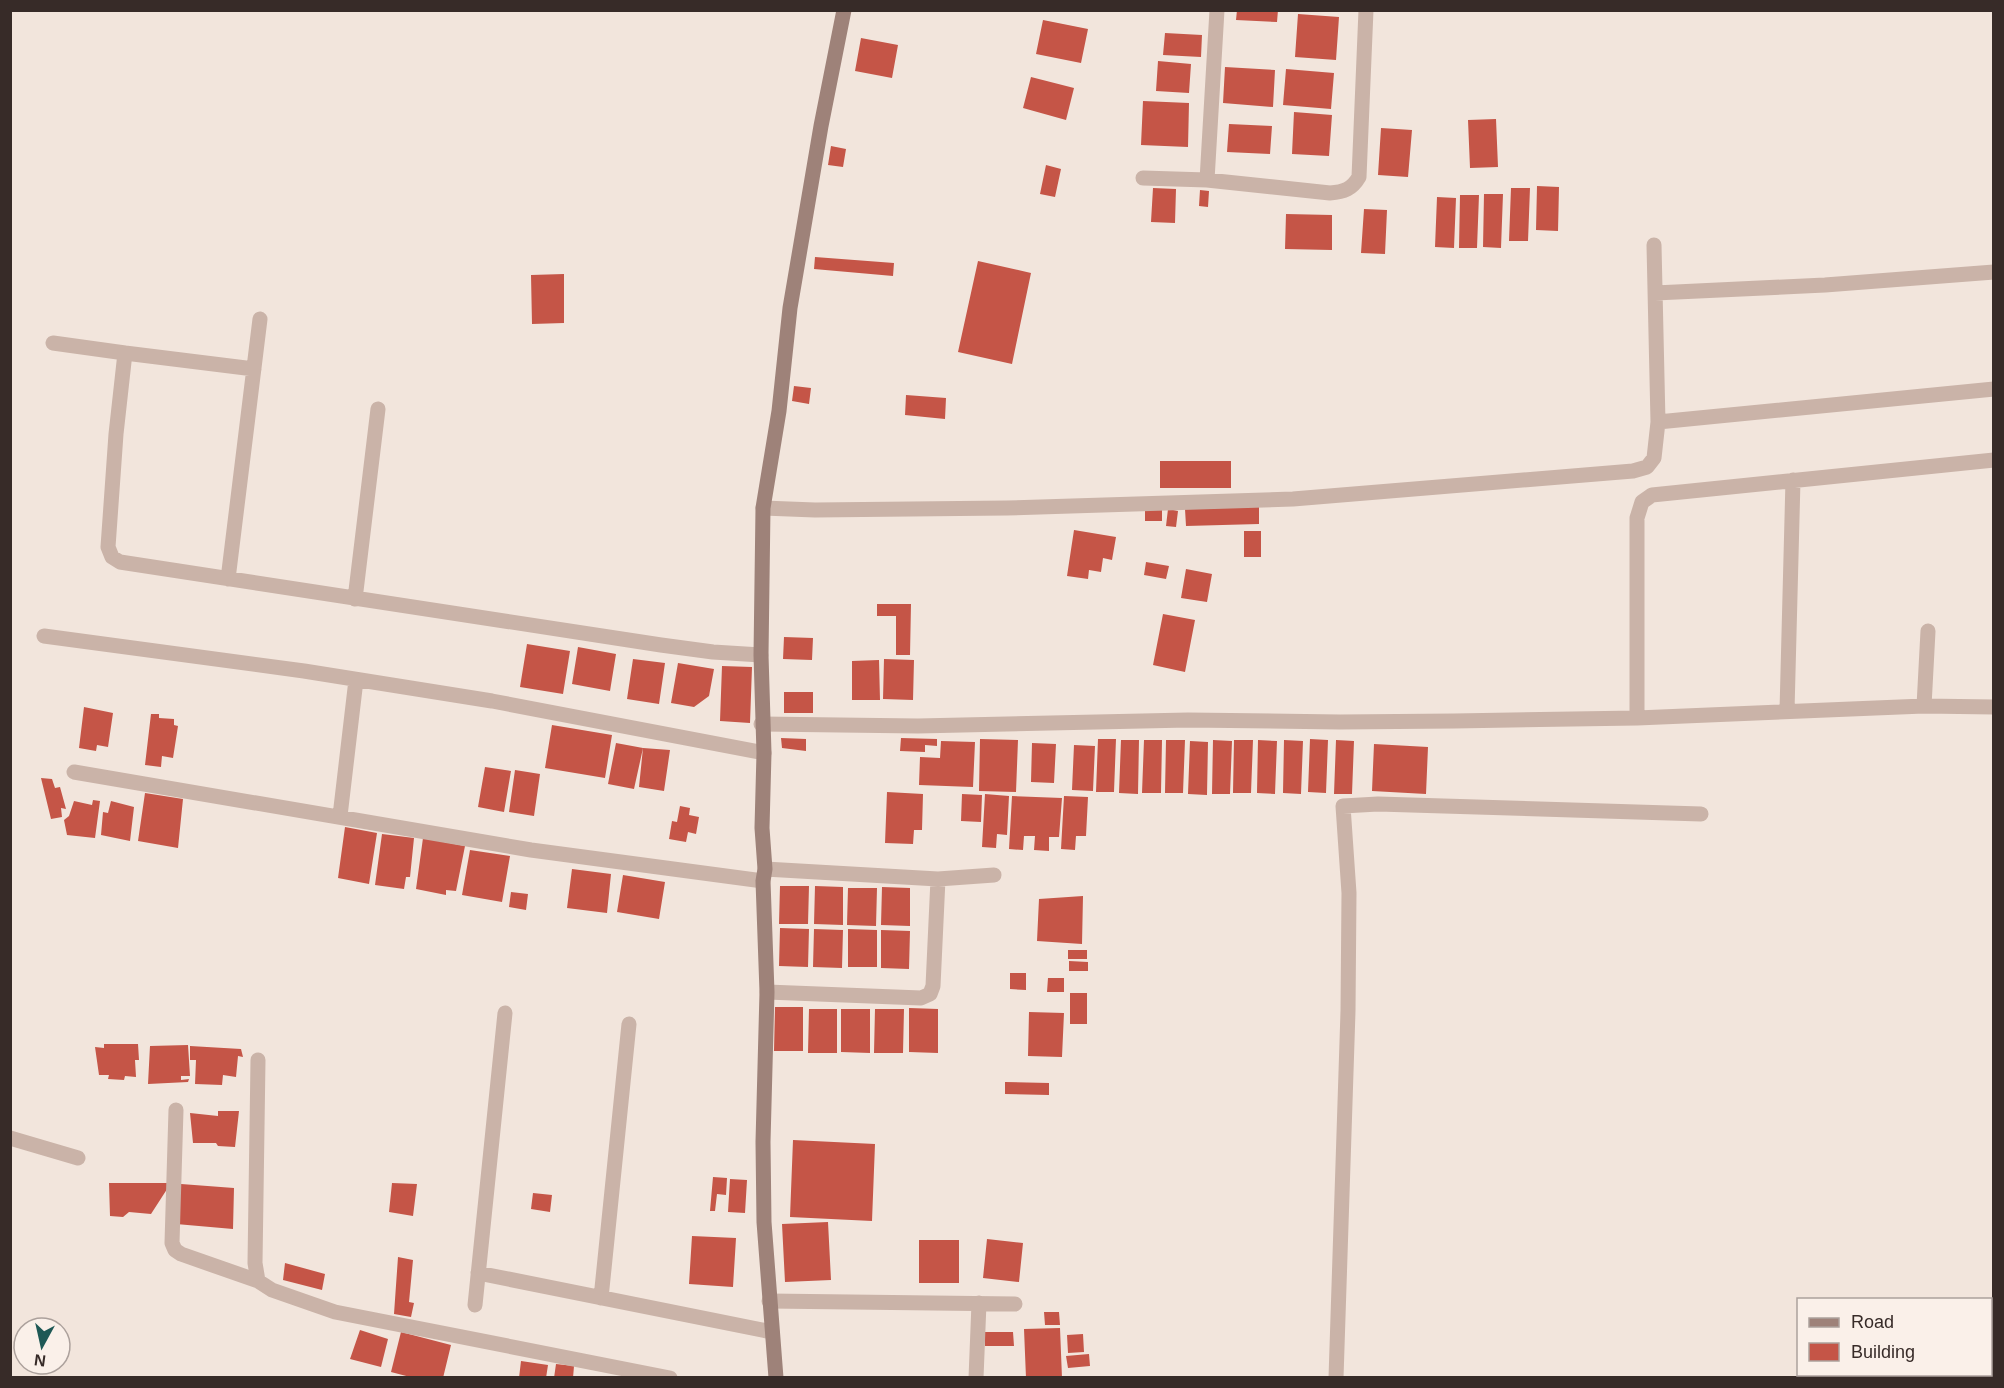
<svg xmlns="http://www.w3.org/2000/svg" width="2004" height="1388" viewBox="0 0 2004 1388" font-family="Helvetica,sans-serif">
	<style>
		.building { fill: #c55547 }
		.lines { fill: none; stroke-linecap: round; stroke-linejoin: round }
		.street { stroke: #cab3a8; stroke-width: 15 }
		.secondary { stroke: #9e8279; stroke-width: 15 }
	</style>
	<rect width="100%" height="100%" fill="#f2e5dc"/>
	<path class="building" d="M1237,10h41l-1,12 -41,-2z
		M1298,14l41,3 -3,43 -41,-3z
		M1043,20l45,9 -7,34 -45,-9z
		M1165,33l37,2 -1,22 -38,-2z
		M861,38l37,7 -6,33 -37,-7z
		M1158,61l33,3 -2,29 -33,-2z
		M1225,67l50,3 -2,37 -50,-4z
		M1286,69l48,4 -3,36 -48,-4z
		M1031,77l43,11 -8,32 -43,-12z
		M1143,101l46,2 -1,44 -47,-2z
		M1294,112l38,3 -3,41 -37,-2z
		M1496,119l2,48 -28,1 -2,-48z
		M1229,124l43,2 -2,28 -43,-2z
		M1381,128l31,2 -4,47 -30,-2z
		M831,146l15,3 -3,18 -15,-2z
		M1046,165l15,4 -6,28 -15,-3z
		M1537,186l22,1 -1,44 -22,-1z
		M1153,188l23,1 -1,34 -24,-1z
		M1511,188h19l-2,53h-19z
		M1200,190l9,1 -1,16 -9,-1z
		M1484,194h19l-2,54 -18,-1z
		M1460,195h19l-2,53h-18z
		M1437,197l19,1 -2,50 -19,-1z
		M1364,209l23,1 -2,44 -24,-1z
		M1286,214l46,1v35l-47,-1z
		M815,257l79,6 -1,13 -79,-7z
		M978,261l53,12 -19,91 -54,-12z
		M564,274v49l-32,1 -1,-49z
		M794,386l17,2 -2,16 -17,-3z
		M906,395l40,3 -1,21 -40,-4z
		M1160,461h71v27h-71z
		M1259,506v18l-73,2 -1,-17z
		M1168,509l10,2 -2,16 -10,-1z
		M1145,510h17v11h-17z
		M1074,530l42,7 -4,23 -9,-2 -2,14 -12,-2 -1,9 -21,-3z
		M1244,531h17v26h-17z
		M1146,562l23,4 -3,13 -22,-4z
		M1186,569l26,5 -5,28 -26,-4z
		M877,604h34l-1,51h-14v-39h-19z
		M1163,614l32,6 -10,52 -32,-7z
		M784,637l29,1 -1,22 -29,-1z
		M527,644l43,7 -7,43 -43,-7z
		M578,647l38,7 -6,37 -38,-7z
		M633,659l32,4 -6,41 -32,-5z
		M884,659l30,1 -1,40 -30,-1z
		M879,660l1,40h-28v-39z
		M678,663l36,6 -5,27 -15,11 -23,-4z
		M722,666l30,1 -2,56 -30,-2z
		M784,692h29v21h-29z
		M84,707l29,6 -5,34 -11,-2 -1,6 -17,-3z
		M151,714h8v4l15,1v6l4,1 -5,32 -11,-2 -1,11 -16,-2z
		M552,725l60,10 -7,43 -60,-10z
		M781,738l25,1v12l-24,-3z
		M901,738l36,1v7l-12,-1v7l-25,-1z
		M980,739l38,1 -2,52 -37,-1z
		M1098,739h18l-2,53h-18z
		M1310,739l18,1 -2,53 -18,-1z
		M1121,740h18l-1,54 -19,-1z
		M1144,740h18l-1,53h-19z
		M1166,740h19l-2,53h-18z
		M1213,740l19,1 -2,53h-18z
		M1234,740h19l-2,53h-18z
		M1258,740l19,1 -2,53 -18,-1z
		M1284,740l19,1 -2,53 -18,-1z
		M1336,740l18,1 -2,53h-18z
		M941,741l34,1 -2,45 -54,-2 1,-28 20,1z
		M1190,741l18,1 -1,53 -19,-1z
		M616,743l27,5 27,2 -6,41 -25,-4 4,-39 -9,41 -26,-5z
		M1032,743l24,1 -2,39 -23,-1z
		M1374,744l54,3 -2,47 -54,-3z
		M1074,745l21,1 -2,45 -21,-1z
		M485,767l26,4 -7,41 -26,-5z
		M515,770l25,4 -6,42 -25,-4z
		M41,778l11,1 3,9 5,-1 6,22 -5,-1 1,9 -11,2z
		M887,792l36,2 -1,36h-8l-1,14 -28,-1z
		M145,793l38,6 -5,49 -40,-7z
		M962,794l20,1 -1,27 -20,-1z
		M985,794l24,2 -2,39 -10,-1 -1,14 -14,-1z
		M1012,796l50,2 -3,39h-10v14l-15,-1 1,-14h-11l-1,14 -14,-1z
		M1064,796l24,1 -2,39h-10l-1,14 -14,-1z
		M93,800l7,1 -5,37 -28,-3 -3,-15 5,-4 5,-15 18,4z
		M111,801l23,6 -4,34 -29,-6 2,-23 5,1z
		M680,806l10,2 -1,7 10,2 -3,17 -8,-2 -2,10 -17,-3 3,-18 5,1z
		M345,827l32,6 -8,51 -31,-6z
		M382,834l32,4 -4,39h-4l-2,12 -29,-4z
		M423,838l42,8 -9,45 -10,-1v5l-30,-6z
		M470,850l40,6 -8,46 -40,-7z
		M572,869l39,5 -4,39 -40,-5z
		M623,875l42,7 -6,37 -42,-7z
		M780,886h29l-1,38h-29z
		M815,886l28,1v38l-29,-1z
		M882,887l28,1v38l-29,-1z
		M848,888h29l-1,38 -29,-1z
		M511,892l17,2 -2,16 -17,-3z
		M1083,896l-1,48 -45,-3 2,-42z
		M780,928l29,1 -1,38 -29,-1z
		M814,929l29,1 -1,38 -29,-1z
		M848,929l29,1v37h-29z
		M881,930l29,1 -1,38 -28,-1z
		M1068,950h19v9h-19z
		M1069,961l19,1v9h-19z
		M1010,973h16v17l-16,-1z
		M1048,978h16v14h-17z
		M1070,993h17v31h-17z
		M775,1007h28v44h-29z
		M909,1008l29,1v44l-29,-1z
		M809,1009h28v44h-29z
		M841,1009h29v44l-29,-1z
		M875,1009h29l-1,44h-29z
		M1029,1012l35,1 -2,44 -34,-1z
		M104,1044h34l1,16h-4l1,17 -11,-1 -1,4 -16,-1 1,-4h-10l-4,-28 9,1z
		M188,1045l2,31h-9v4l8,-1 -1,3 -40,2 2,-38z
		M190,1046l51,3 2,8 -5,-1 -2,21 -13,-2 -1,10 -27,-1 1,-24h-6z
		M1005,1082l44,1v12l-44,-1z
		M218,1111h21l-4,36 -17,-1 -2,-3h-23l-3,-30 28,3z
		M793,1140l82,4 -3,77 -82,-4z
		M713,1177l14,1 -1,17 -9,-1 -2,17h-5z
		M730,1179l17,1 -2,33 -17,-1z
		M109,1183h62l-20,31 -22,-2 -6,5 -13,-1z
		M392,1183l25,1 -4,32 -24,-4z
		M181,1184l53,4 -1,41 -57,-5z
		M533,1193l19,2 -2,17 -19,-3z
		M828,1222l3,58 -46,2 -3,-58z
		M692,1236l44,2 -3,49 -44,-3z
		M987,1239l36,4 -4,39 -36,-4z
		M919,1240h40v43h-40z
		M398,1257l15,3 -4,42 5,1 -3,14 -17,-3z
		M285,1263l40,11 -3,16 -39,-10z
		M1044,1312h15l1,13h-15z
		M1060,1328l2,50h-36l-2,-49z
		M360,1330l28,9 -7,28 -31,-8z
		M401,1332l50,13 -8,33h-29l-23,-6z
		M985,1332h28l1,14h-29z
		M1083,1334l1,18 -16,1 -1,-18z
		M1089,1354l1,12 -22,2 -2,-12z
		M521,1361l27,4 -2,13h-27z
		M556,1364l18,2 -1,12h-19z"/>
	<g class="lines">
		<path class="street" d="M1143,178l64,2 123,13c14,-1 22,-4 29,-16l7,-167
			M1207,180l10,-170
			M1655,293l170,-8 169,-13
			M53,343l72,10 -9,81 -8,113 4,10 8,5 541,83 52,7 48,3
			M125,353l129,16
			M1658,422l336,-33
			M763,508l52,2 192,-2 286,-9 340,-28 14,-4 7,-9 4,-36 -4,-177
			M228,579l32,-260
			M355,599l23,-190
			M44,636l260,35 188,30 272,52
			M1924,706l4,-75
			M1787,711l6,-231
			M1637,718v-200l5,-16 10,-7 342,-35
			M761,724l157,2 270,-6 152,2 114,-1 183,-3 287,-12 70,1
			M74,772l457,78 232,31
			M340,816l16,-136
			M765,869l173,10 56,-4
			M767,992l154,6 9,-4 3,-8 5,-107
			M258,1060l-3,203 3,18 14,9 63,22 335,66
			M176,1110l-4,133 3,7 6,4 77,27
			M10,1138l68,20
			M478,1273l294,59
			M601,1298l28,-274
			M769,1301l246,3
			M475,1305l30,-292
			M976,1378l3,-75
			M1336,1378l12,-367 1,-118 -6,-87 35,-2 323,10"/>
		<path class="secondary" d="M776,1378l-12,-156 -1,-80 4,-150 -4,-111 2,-12 -3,-41 2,-75 -3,-98 2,-147 16,-97 11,-103 31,-182 23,-116"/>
	</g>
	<rect width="2004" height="1388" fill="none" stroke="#372b28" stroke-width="24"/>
	<rect x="1797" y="1298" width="195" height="78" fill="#faf0e9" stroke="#aca19c" stroke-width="1.5"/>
	<rect x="1809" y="1318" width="30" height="9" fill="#9e8279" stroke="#aca19c" stroke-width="1.5"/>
	<text x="1851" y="1328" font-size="18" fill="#372b28">Road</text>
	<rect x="1809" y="1343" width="30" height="18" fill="#c55547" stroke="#aca19c" stroke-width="1.5"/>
	<text x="1851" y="1358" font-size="18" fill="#372b28">Building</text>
	<g transform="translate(42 1346) rotate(188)"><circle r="28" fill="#faf0e9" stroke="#aca19c" stroke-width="1.5"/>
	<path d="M0-4.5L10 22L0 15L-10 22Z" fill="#1e5855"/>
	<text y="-9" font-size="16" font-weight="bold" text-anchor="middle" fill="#372b28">N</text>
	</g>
</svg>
